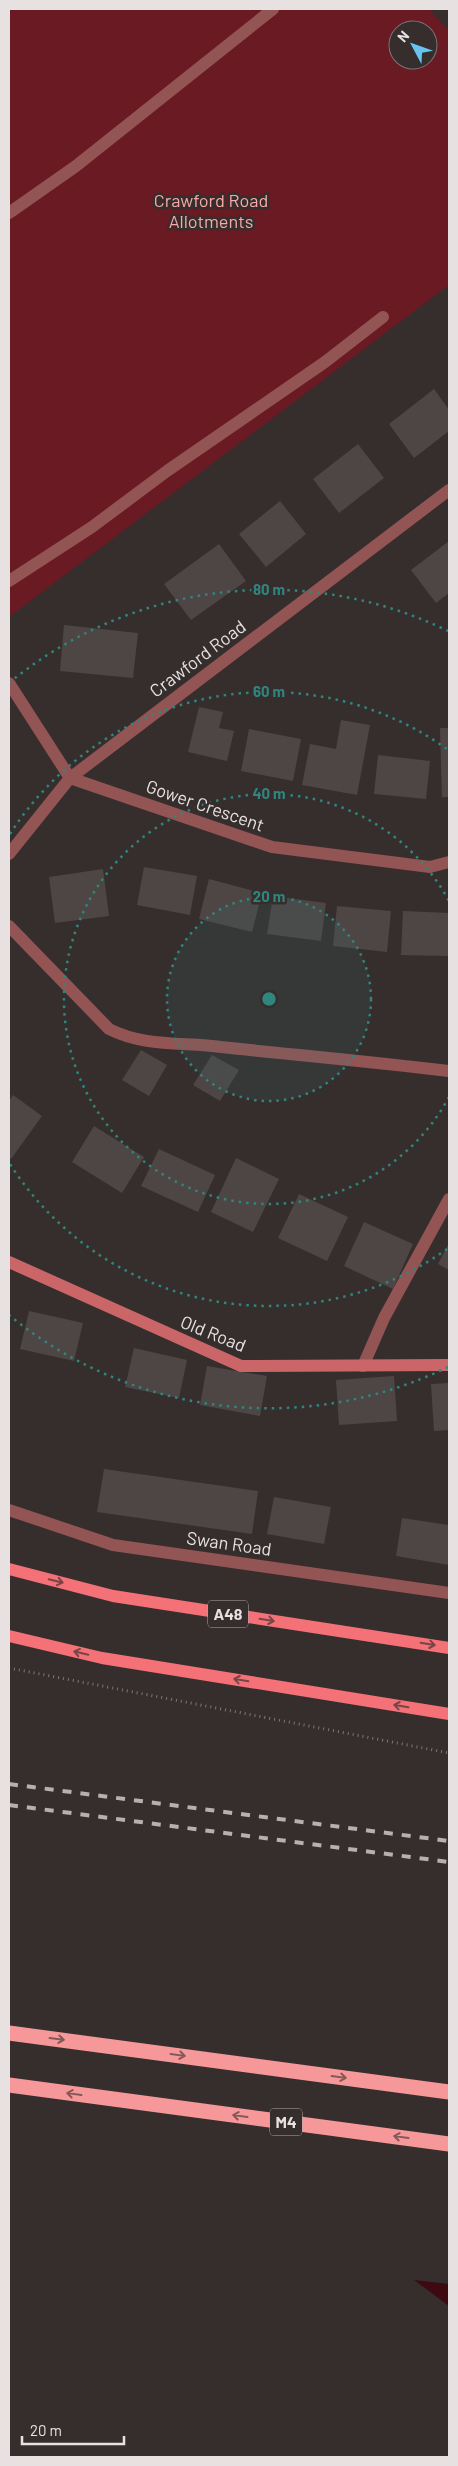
<svg xmlns="http://www.w3.org/2000/svg" width="458" height="2466" viewBox="0 0 458 2466" font-family="Barlow,sans-serif">
	<style>
		.green { fill: #691a22; fill-rule: evenodd }
		.water { fill: #3c0a10 }
		.building { fill: #4e4545 }
		.lines { fill: none; stroke-linecap: round; stroke-linejoin: round }
		.path { stroke: #7d7676; stroke-width: 3; stroke-dasharray: 1 4; stroke-linecap: butt }
		.lane { stroke: #935454; stroke-width: 12 }
		.street { stroke: #935454; stroke-width: 12 }
		.secondary { stroke: #ca6568; stroke-width: 12 }
		.primary { stroke: #f37177; stroke-width: 12 }
		.highway { stroke: #f69899; stroke-width: 15 }
		.rail { stroke: #b6b0af; stroke-width: 4; stroke-dasharray: 9 9; stroke-linecap: butt }
		.oneway { stroke: #784547 }
		.oneway2 { stroke: #835858 }
		.ring { fill: none; stroke: #2f867f; stroke-width: 2.5; stroke-dasharray: 2.5 5 }
		.labels { text-anchor: middle; stroke-width: 5; stroke-linejoin: round; paint-order: stroke }
		.shield { fill: #362e2d; stroke: #b2abab; stroke-width: 1 }
		.shield-label { font-size: 16px; font-weight: bold; fill: #e7e1e1 }
		.park-label { font-size: 18px; fill: #f9a9a8; stroke: #362e2d }
		.street-label { font-size: 18px; fill: #e7e1e1; stroke: #362e2d }
		.centre { fill: #2f867f; stroke: #362e2d; stroke-width: 2.5 }
		.ring-label { font-size: 15px; text-anchor: middle; font-weight: bold; fill: #2f867f; stroke: #362e2d; stroke-width: 5; stroke-linejoin: round; paint-order: stroke }
	</style>
	<rect width="100%" height="100%" fill="#362e2d"/>
	<path class="green" d="M9,9h420l20,21v255l-440,332zM398,30h30v30h-30z"/>
	<path class="water" d="M414,2280l35,4v22z"/>
	<path class="building" d="M434,389l15,21v21l-35,27 -25,-34z
		M358,444l26,34 -45,35 -26,-34z
		M280,501l26,33 -40,33 -27,-33z
		M449,541v52l-13,10 -25,-33z
		M219,544l27,37 -55,39 -27,-36z
		M64,625l74,8 -5,45 -73,-7z
		M199,707l24,5 -4,16 15,3 -7,30 -39,-9z
		M341,720l29,5 -13,70 -55,-10 8,-41 26,5z
		M440,728h9v69h-7z
		M249,729l52,10 -8,42 -52,-10z
		M378,755l52,6 -4,38 -52,-5z
		M144,867l53,9 -7,39 -53,-10z
		M103,869l6,47 -54,7 -6,-46z
		M209,879l53,14 -10,39 -53,-13z
		M273,896l53,7 -5,38 -54,-7z
		M337,906l54,5 -4,41 -54,-6z
		M403,911l46,2v43l-48,-1z
		M141,1050l26,15 -18,31 -27,-16z
		M212,1055l27,15 -19,31 -27,-16z
		M13,1095l29,21 -31,43 -2,-2v-56z
		M94,1126l50,31 -22,36 -50,-31z
		M159,1149l56,26 -17,37 -57,-26z
		M236,1158l43,21 -26,53 -42,-20z
		M299,1194l49,23 -21,44 -49,-23z
		M364,1222l49,22 -20,45 -49,-23z
		M449,1243v27l-11,-6z
		M29,1311l54,12 -9,38 -54,-12z
		M134,1348l53,12 -8,38 -54,-11z
		M207,1366l60,10 -7,40 -60,-11z
		M394,1376l3,45 -58,4 -3,-45z
		M449,1383v47l-15,1 -3,-47z
		M104,1469l154,22 -6,43 -155,-22z
		M274,1497l57,10 -7,37 -57,-10z
		M402,1518l47,7v40l-53,-9z"/>
	<g class="lines">
		<path class="path" d="M9,1668l440,85"/>
		<path class="lane" d="M9,213l67,-47 197,-157
			M9,581l83,-54 75,-56 158,-109 58,-45
			M9,683l61,95
			M9,926l100,103c35,18 74,13 112,18 76,8 152,15 228,24
			M363,1366l21,-48 65,-119"/>
		<path class="street" d="M70,778l202,69 158,20 19,-5
			M9,854l61,-76 379,-288
			M9,1510l104,35 336,48"/>
		<path class="secondary" d="M9,1262l232,104 208,-1"/>
		<path class="primary" d="M9,1569l104,27 336,52
			M9,1636l93,22 347,56"/>
		<path class="highway" d="M9,2033l440,59
			M9,2085l440,59"/>
		<path class="rail" d="M9,1784l440,57
			M9,1805l440,57"/>
	</g>
	<defs><path id="oneway-shaft" d="M-6 0H5M1.5-3L5.5 0L1.5 3" fill="none" stroke-width="1.6" stroke-linecap="round" stroke-linejoin="round" transform="scale(1.25)"/></defs>
	<g class="oneway">
		<use href="#oneway-shaft" transform="translate(56 1581) rotate(14)"/>
		<use href="#oneway-shaft" transform="translate(267 1620) rotate(9)"/>
		<use href="#oneway-shaft" transform="translate(428 1644) rotate(9)"/>
		<use href="#oneway-shaft" transform="translate(81 1653) rotate(-167)"/>
		<use href="#oneway-shaft" transform="translate(241 1680) rotate(-171)"/>
		<use href="#oneway-shaft" transform="translate(401 1706) rotate(-171)"/>
	</g>
	<g class="oneway2">
		<use href="#oneway-shaft" transform="translate(57 2039) rotate(7)"/>
		<use href="#oneway-shaft" transform="translate(178 2055) rotate(8)"/>
		<use href="#oneway-shaft" transform="translate(339 2077) rotate(8)"/>
		<use href="#oneway-shaft" transform="translate(74 2094) rotate(-172)"/>
		<use href="#oneway-shaft" transform="translate(240 2116) rotate(-172)"/>
		<use href="#oneway-shaft" transform="translate(401 2137) rotate(-172)"/>
	</g>
	<circle cx="269" cy="999" r="102" fill="#2f867f" fill-opacity=".12"/>
	<g class="ring">
		<circle cx="269" cy="999" r="102"/>
		<path d="M449 1097A205 205 0 1 1 449 901"/>
		<path d="M447 1249A307 307 0 0 1 10 1164M10 834A307 307 0 0 1 447 749"/>
		<path d="M448 1367A409 409 0 0 1 9 1315M9 683A409 409 0 0 1 448 631"/>
	</g>
	<g class="labels">
		<g class="shield">
			<rect x="208" y="1600.5" width="40" height="27" rx="4"/>
			<rect x="270" y="2108.5" width="32" height="27" rx="4"/>
		</g>
		<g class="shield-label">
			<text x="228" y="1620">A48</text>
			<text x="286" y="2128">M4</text>
		</g>
		<g class="park-label">
			<text x="211" y="207">Crawford Road<tspan x="211" dy="21">Allotments</tspan></text>
		</g>
		<g class="street-label">
			<text transform="translate(198 659) rotate(-37)" y="6">Crawford Road</text>
			<text transform="translate(205 806) rotate(19)" y="6">Gower Crescent</text>
			<text transform="translate(213 1334) rotate(22)" y="6">Old Road</text>
			<text transform="translate(229 1544) rotate(8)" y="6">Swan Road</text>
		</g>
	</g>
	<circle cx="269" cy="999" r="8" class="centre"/>
	<g class="ring-label">
		<text x="269" y="595">80 m</text>
		<text x="269" y="697">60 m</text>
		<text x="269" y="799">40 m</text>
		<text x="269" y="902">20 m</text>
	</g>
	<rect width="458" height="2466" fill="none" stroke="#e7e1e1" stroke-width="20"/>
	<g transform="translate(413 45) rotate(311)"><circle r="24" fill="#362e2d" stroke="#7d7675"/>
	<path d="M0-4L9 19L0 12L-9 19Z" fill="#66c4ef"/>
	<text y="-8" font-size="14" font-weight="bold" text-anchor="middle" fill="#e7e1e1">N</text>
	</g>
	<path d="M22 2436v8h102v-8" fill="none" stroke="#e7e1e1" stroke-width="2.5"/>
	<text x="30" y="2436" font-size="15" fill="#e7e1e1" stroke="#362e2d" stroke-width="4" paint-order="stroke">20 m</text>
</svg>
